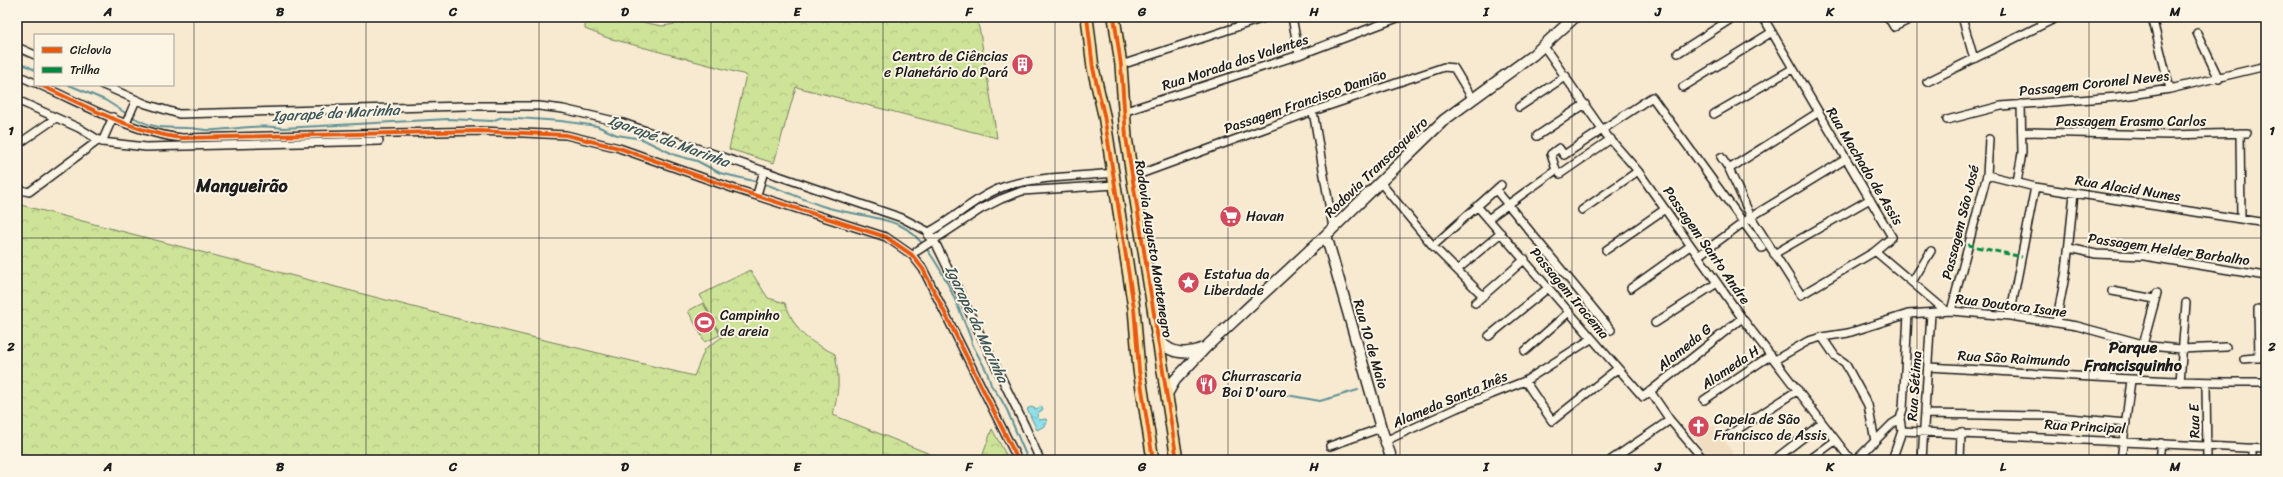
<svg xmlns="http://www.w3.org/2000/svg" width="2283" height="477" viewBox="0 0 2283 477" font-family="Sriracha,sans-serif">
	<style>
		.built { fill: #f1dec0 }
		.forest { fill: url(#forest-crowns); stroke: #74805a }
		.pitch { fill: #cde398; stroke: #74805a }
		.water { fill: url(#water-ripples); stroke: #619297 }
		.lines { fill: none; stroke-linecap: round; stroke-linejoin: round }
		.stream { stroke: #619297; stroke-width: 2 }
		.minor-casing { stroke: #1c1c1c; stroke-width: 10 }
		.secondary-casing { stroke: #1c1c1c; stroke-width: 13 }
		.primary-casing { stroke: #1c1c1c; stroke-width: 14 }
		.minor { stroke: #fcf5e5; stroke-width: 7 }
		.secondary { stroke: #fcf5e5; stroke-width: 10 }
		.primary { stroke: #fbdf96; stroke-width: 11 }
		.quiet { stroke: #00873e; stroke-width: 3; stroke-dasharray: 6 3; stroke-linecap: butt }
		.cycleway-casing { stroke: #fcf5e5; stroke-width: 6 }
		.cycleway { stroke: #e8590c; stroke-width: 4 }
		.grid { fill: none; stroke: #1c1c1c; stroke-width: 1; stroke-opacity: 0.55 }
		.labels { text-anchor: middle; stroke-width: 4; stroke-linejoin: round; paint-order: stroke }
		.poi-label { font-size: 14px; fill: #1c1c1c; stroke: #fcf5e5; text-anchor: start }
		.street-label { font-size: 14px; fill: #1c1c1c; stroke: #fcf5e5 }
		.water-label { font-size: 15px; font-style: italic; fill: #3e575a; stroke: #fcf5e5 }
		.quarter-label { font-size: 16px; font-weight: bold; fill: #1c1c1c; stroke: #fcf5e5 }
		.district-label { font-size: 18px; font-weight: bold; fill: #1c1c1c; stroke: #fcf5e5 }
		.neatline { fill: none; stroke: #1c1c1c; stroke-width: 1.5 }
		.grid-label { font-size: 13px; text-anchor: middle; font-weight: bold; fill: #1c1c1c }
	</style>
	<defs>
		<pattern id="forest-crowns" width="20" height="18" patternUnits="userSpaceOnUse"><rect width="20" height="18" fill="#cde398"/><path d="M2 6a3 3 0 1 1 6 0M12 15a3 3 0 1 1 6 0" fill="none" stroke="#afc282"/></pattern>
		<pattern id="water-ripples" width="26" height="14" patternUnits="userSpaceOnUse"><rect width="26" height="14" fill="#8fe0e9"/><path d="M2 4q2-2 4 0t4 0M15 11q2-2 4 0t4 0" fill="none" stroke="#7bc0c7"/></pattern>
	</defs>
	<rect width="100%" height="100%" fill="#f8ead1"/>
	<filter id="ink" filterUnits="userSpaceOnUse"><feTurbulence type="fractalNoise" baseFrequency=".025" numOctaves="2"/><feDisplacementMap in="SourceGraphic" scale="8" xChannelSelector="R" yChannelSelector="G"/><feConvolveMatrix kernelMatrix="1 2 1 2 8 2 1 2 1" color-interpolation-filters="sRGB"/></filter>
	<g filter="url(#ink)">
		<path class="built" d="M1714,425l24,35h-28l-14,-20z"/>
		<path class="forest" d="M588,17h29l45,9 20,-3 18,-6h276l4,15 17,106 -201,-51 -22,76 -45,-14 17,-74 -138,-37 -23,-9v-10z
			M17,204l469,122 208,50 11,-27 17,-12 -22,-42 50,-25 18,28 17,5c14,33 19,35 50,51 5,27 4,35 -2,61l112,45h-928l3,-19 -3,-4z
			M992,429l17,31h-31l4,-3z"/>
		<path class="pitch" d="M703,303l17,32 -15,7 -17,-31z"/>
		<path class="water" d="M1041,406l2,4 -6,3 2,7 7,-1 1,3 -1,3 -9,5 -10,-21 4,-2 5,2z"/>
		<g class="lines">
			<path class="stream" d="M17,61l18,9
				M69,85l36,15 22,14
				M131,116c25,14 30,11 56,12 10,0 19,3 28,2 23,-1 46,-6 68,-2l165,-9 44,2 10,-4 59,4 36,5 20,9 25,4 33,16 22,6 23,12 38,9
				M762,183c21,7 40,16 60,23 25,8 54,9 77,19 25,10 47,53 57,77 3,7 16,38 16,42l15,28 4,13 10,14 6,11 21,50
				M1281,394l39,7 38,-11"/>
			<defs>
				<path id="minor" d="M1292,17l7,38
					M1888,17l6,10 21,-10
					M1962,17l12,42
					M2152,17l18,72
					M2197,33l22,46
					M1543,45l60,86 35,40 104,147 109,142
					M17,47l18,8
					M1678,53l56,-36
					M1121,65l146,-48
					M17,75l18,8
					M1927,82l131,-65
					M40,85c45,20 93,48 142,53l298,-7 86,4 53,13 113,40 154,49 26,18 11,14 95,191
					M103,85l43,19 33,10 285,-8h75l24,3 60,14 279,95 27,14 5,8 91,186 15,34
					M1683,87l89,-55
					M17,100l62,28 23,14
					M1519,107l47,-31
					M1313,111l20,117
					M1123,112l176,-57 101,-38
					M1714,114l78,-45
					M113,117l-11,25 44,5 233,-6
					M1947,120l54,-14 116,-9 53,-8 96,-23
					M126,123l10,-23
					M2022,132l147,3 78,-2
					M2240,133l1,86
					M1537,136l48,-32
					M17,145l39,-27
					M1721,157l8,12 22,48 50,78 73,-43 18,-15 -129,-220
					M1729,169l90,-57
					M1560,174l51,-35
					M1987,175l48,12 231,36
					M1132,177l181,-66 131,-44 10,1 18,30
					M1380,182l53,64 50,50
					M2017,182l5,-29 -1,-49
					M17,189l12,3 70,-52
					M1496,190l115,140
					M758,191l6,-20
					M1477,206l166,191 99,-79
					M1582,210l56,-39
					M1488,219l68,-49 -5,-16 8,-6 5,7 88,-58 110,151
					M928,236l1,-4c25,-13 47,-35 74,-45 32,-11 76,-10 110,-14
					M1433,246l68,-61
					M2069,248l27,6 48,2 122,20
					M1606,250l59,-41
					M917,251l64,-42 20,-10 21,-8 93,-6
					M1875,251l71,60
					M1774,254l96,-55
					M1698,256l53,-39 95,-58
					M1458,269l43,-36
					M1912,282l19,-31
					M1631,288l59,-42
					M2112,291l43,8
					M1475,303l50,-44
					M2258,309l1,49
					M1951,311l36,-136 2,-36
					M2010,316l25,-129
					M1655,323l62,-40
					M2056,323l10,-52 8,-78
					M1489,336l59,-48
					M1822,337l13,19 10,7 23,42 7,36
					M2143,345l14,-52
					M1525,351l44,-39
					M2244,359l22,-2
					M1775,360l33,-19 14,-4 26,-4 60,-19 43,-3 59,5 67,10 73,20 31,3 45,-2
					M1929,367c112,6 224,16 337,15
					M1525,381l27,40 65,-52
					M2180,382l6,-79
					M2206,383l1,77
					M1650,391l20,29 34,40
					M1704,400l67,-45
					M1925,414l121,2 80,7
					M1902,431l364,18
					M1729,435l69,-45
					M1385,441l72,-33 68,-27 66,-42
					M1330,446l51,-18
					M1611,460l59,-40
					M1774,460l48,-37
					M1809,460l26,-19
					M1856,460l36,-36 8,-5
					M1892,460l10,-29 -2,-12 3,-10 5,-95
					M1922,460l9,-147
					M1960,460l1,-28
					M2121,460l10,-80
					M2159,460l2,-17
					M2252,460v-12"/>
				<path id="secondary" d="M1326,235l55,193 11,32
					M1156,336c12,18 28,20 48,12
					M1167,394l8,-14 31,-33 120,-112 118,-115 89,-65 42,-38"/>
				<path id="primary" d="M1087,17l6,51 11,47 30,193 5,62 14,90
					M1114,17l7,48 5,72 51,323"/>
			</defs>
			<use href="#minor" class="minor-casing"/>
			<use href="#secondary" class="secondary-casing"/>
			<use href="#primary" class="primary-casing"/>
			<use href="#minor" class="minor"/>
			<use href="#secondary" class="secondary"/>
			<use href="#primary" class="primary"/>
			<path class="quiet" d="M1968,245l54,12"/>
			<defs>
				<path id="cycleway" d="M1087,17l6,51 11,47 30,193 5,62 14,90
					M1114,17l7,48 5,72 51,323
					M40,85c45,20 93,48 142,53l298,-7 86,4 53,13 113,40 154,49 26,18 11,14 95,191"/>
			</defs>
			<use href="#cycleway" class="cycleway-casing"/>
			<use href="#cycleway" class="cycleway"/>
		</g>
	</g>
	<path class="grid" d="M194,17v443M366,17v443M539,17v443M711,17v443M883,17v443M1055,17v443M1228,17v443M1400,17v443M1572,17v443M1744,17v443M1917,17v443M2089,17v443M17,238h2249"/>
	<defs>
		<symbol id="building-disc" viewBox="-11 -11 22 22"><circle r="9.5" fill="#d1495b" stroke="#fcf5e5"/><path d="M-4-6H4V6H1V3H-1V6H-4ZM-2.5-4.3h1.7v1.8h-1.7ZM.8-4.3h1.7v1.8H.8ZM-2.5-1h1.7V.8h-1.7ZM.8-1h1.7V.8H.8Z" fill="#fff"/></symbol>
		<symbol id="supermarket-disc" viewBox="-11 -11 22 22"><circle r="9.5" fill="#d1495b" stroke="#fcf5e5"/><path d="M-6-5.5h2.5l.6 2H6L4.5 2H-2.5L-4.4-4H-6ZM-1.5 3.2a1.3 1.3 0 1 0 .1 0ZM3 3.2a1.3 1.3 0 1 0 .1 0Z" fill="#fff"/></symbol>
		<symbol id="sight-disc" viewBox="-11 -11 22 22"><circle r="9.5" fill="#d1495b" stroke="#fcf5e5"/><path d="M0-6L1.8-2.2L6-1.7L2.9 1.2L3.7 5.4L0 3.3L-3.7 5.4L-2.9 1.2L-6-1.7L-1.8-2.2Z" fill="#fff"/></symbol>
		<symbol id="stadium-disc" viewBox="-11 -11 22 22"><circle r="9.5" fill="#d1495b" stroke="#fcf5e5"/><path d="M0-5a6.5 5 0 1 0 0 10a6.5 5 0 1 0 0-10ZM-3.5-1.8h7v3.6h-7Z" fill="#fff"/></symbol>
		<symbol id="restaurant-disc" viewBox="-11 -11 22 22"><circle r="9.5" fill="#d1495b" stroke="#fcf5e5"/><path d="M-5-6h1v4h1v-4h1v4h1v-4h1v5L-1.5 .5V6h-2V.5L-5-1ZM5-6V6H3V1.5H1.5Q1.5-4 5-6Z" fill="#fff"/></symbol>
		<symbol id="church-disc" viewBox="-11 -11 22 22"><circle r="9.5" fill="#d1495b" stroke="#fcf5e5"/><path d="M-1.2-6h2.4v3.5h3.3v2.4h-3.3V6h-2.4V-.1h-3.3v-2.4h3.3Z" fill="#fff"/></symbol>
	</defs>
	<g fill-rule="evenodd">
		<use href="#building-disc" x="1010" y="52" width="25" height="25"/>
		<use href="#supermarket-disc" x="1218" y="204" width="25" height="25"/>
		<use href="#sight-disc" x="1176" y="270" width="25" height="25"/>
		<use href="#stadium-disc" x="692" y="310" width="25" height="25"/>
		<use href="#restaurant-disc" x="1194" y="372" width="25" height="25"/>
		<use href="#church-disc" x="1686" y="414" width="25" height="25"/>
	</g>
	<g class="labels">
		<g class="poi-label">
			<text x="1008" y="61" text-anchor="end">Centro de Ciências<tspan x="1008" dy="16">e Planetário do Pará</tspan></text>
			<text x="1246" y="221">Havan</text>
			<text x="1204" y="279">Estatua da<tspan x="1204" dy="16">Liberdade</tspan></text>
			<text x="720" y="320">Campinho<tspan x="720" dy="16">de areia</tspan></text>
			<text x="1222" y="381">Churrascaria<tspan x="1222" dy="16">Boi D'ouro</tspan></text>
			<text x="1714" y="424">Capela de São<tspan x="1714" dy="16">Francisco de Assis</tspan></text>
		</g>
		<g class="street-label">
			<text transform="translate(1235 62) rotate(-18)" y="5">Rua Morada dos Valentes</text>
			<text transform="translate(2094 83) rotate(-6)" y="5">Passagem Coronel Neves</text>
			<text transform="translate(1305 101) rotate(-19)" y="5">Passagem Francisco Damião</text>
			<text x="2131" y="126">Passagem Erasmo Carlos</text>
			<text transform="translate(1865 166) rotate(59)" y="5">Rua Machado de Assis</text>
			<text transform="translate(1376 167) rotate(-44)" y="5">Rodovia Transcoqueiro</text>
			<text transform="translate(2128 188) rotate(9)" y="5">Rua Alacid Nunes</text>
			<text transform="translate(1960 222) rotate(-76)" y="5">Passagem São José</text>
			<text transform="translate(1707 245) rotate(55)" y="5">Passagem Santo Andre</text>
			<text transform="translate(1154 249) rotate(81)" y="5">Rodovia Augusto Montenegro</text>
			<text transform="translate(2169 249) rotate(8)" y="5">Passagem Helder Barbalho</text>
			<text transform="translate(1570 293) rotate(50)" y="5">Passagem Iracema</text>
			<text transform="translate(2011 305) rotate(7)" y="5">Rua Doutora Isane</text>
			<text transform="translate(1371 344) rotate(74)" y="5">Rua 10 de Maio</text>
			<text transform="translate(1684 347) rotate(-39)" y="5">Alameda G</text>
			<text transform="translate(2014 358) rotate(3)" y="5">Rua São Raimundo</text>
			<text transform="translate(1730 367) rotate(-34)" y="5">Alameda H</text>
			<text transform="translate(1914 386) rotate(-86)" y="5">Rua Sétima</text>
			<text transform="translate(1450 399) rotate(-23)" y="5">Alameda Santa Inês</text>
			<text transform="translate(2194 421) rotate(-91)" y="5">Rua E</text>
			<text transform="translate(2085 426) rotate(3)" y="5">Rua Principal</text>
		</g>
		<g class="water-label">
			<text transform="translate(336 113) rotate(-3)" y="5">Igarapé da Marinha</text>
			<text transform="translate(669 141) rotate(20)" y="5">Igarapé da Marinha</text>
			<text transform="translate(977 324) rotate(65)" y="5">Igarapé da Marinha</text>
		</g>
		<g class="quarter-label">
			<text x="2133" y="353">Parque<tspan x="2133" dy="18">Francisquinho</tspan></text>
		</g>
		<g class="district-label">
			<text x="242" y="192">Mangueirão</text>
		</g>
	</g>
	<rect width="2283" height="477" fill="none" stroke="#fcf5e5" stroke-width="44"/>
	<rect x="34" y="34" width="140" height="52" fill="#fcf5e5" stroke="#a29e95"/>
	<rect x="42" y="47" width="20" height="6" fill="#e8590c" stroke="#a29e95"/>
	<text x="70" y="54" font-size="12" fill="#1c1c1c">Ciclovia</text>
	<rect x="42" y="67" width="20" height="6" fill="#00873e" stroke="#a29e95"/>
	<text x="70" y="74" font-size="12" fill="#1c1c1c">Trilha</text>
	<rect x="22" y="22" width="2239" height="433" class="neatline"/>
	<g class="grid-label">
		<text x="108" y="16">A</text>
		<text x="280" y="16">B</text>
		<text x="453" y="16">C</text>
		<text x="625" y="16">D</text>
		<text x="797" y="16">E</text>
		<text x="969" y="16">F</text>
		<text x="1142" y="16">G</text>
		<text x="1314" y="16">H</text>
		<text x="1486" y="16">I</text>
		<text x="1658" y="16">J</text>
		<text x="1830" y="16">K</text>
		<text x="2003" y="16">L</text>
		<text x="2175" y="16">M</text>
		<text x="11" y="135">1</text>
		<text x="2272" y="135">1</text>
		<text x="11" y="351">2</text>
		<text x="2272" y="351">2</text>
		<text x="108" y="471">A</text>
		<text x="280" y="471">B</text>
		<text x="453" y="471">C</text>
		<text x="625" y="471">D</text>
		<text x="797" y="471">E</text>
		<text x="969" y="471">F</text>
		<text x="1142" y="471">G</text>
		<text x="1314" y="471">H</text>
		<text x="1486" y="471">I</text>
		<text x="1658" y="471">J</text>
		<text x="1830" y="471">K</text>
		<text x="2003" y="471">L</text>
		<text x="2175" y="471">M</text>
	</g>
</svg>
